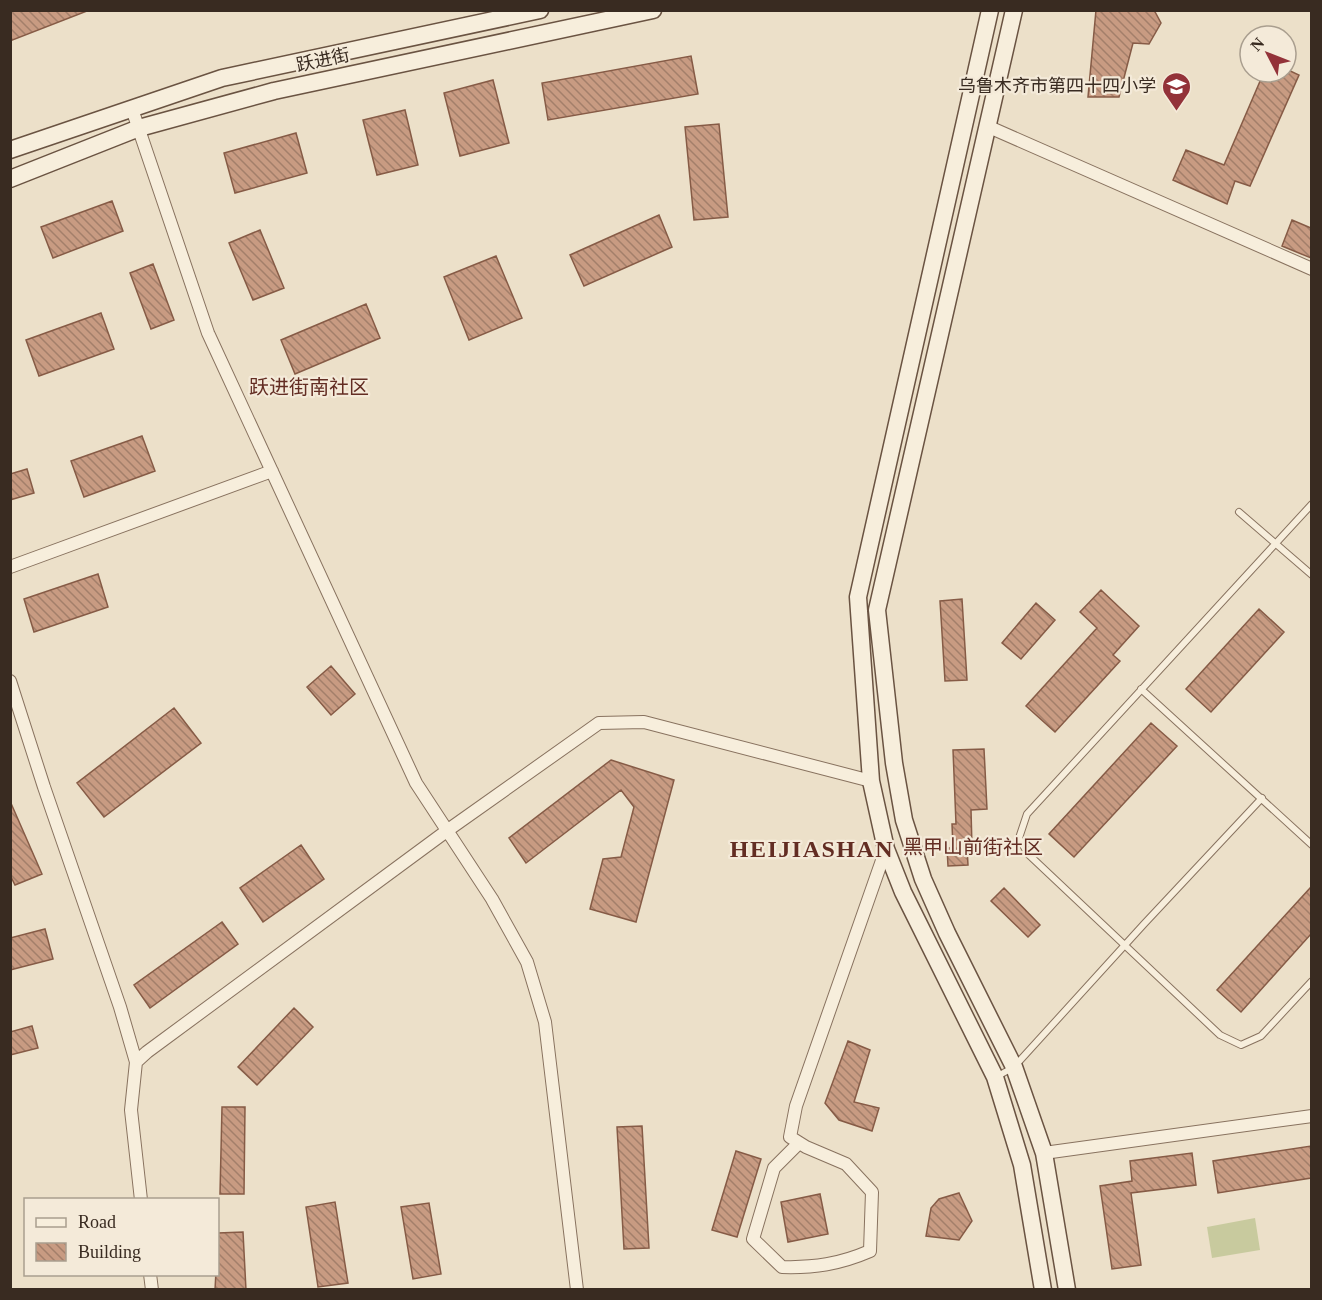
<svg xmlns="http://www.w3.org/2000/svg" width="1322" height="1300" viewBox="0 0 1322 1300" font-family="'Times New Roman','Noto Sans SC',serif">
	<style>
		.green { fill: #c8ca9e }
		.building { fill: url(#building-back-hatch); stroke: #865b46; stroke-width: 1.5 }
		.lines { fill: none; stroke-linecap: round; stroke-linejoin: round }
		.lane-casing { stroke: #88725f; stroke-width: 8 }
		.street-casing { stroke: #88725f; stroke-width: 14 }
		.secondary-casing { stroke: #6a5342; stroke-width: 19 }
		.lane { stroke: #f7eedc; stroke-width: 6 }
		.street { stroke: #f7eedc; stroke-width: 12 }
		.secondary { stroke: #f7eedc; stroke-width: 16 }
		.labels { text-anchor: middle; stroke-width: 4.5; stroke-linejoin: round; paint-order: stroke }
		.street-label { font-size: 18px; fill: #392b21; stroke: #f4ead9 }
		.poi-label { font-size: 18px; fill: #392b21; stroke: #f4ead9; text-anchor: end }
		.neighbourhood-label { font-size: 20px; fill: #632d23; stroke: #f4ead9 }
		.district-label { font-size: 24px; font-weight: bold; letter-spacing: 1.5px; fill: #632d23; stroke: #f4ead9 }
	</style>
	<defs>
		<pattern id="building-back-hatch" width="6" height="6" patternUnits="userSpaceOnUse" patternTransform="scale(1.5)"><rect width="6" height="6" fill="#c89b82"/><path d="M-1 5l2 2M0 0l6 6M5-1l2 2" fill="none" stroke="#a37f6a"/></pattern>
	</defs>
	<rect width="100%" height="100%" fill="#ece0c9"/>
	<path class="green" d="M1255,1218l5,32 -48,8 -5,-31z"/>
	<path class="building" d="M10,10h77v1l-77,30z
		M1096,10h58l7,13 -12,21 -16,-1 -14,54h-31z
		M691,56l7,38 -150,26 -6,-37z
		M1286,69l13,6 -49,111 -15,-5 -8,23 -54,-24 13,-30 38,15 40,-93h22z
		M493,80l16,63 -49,13 -16,-63z
		M405,110l13,55 -41,10 -14,-55z
		M719,124l9,93 -34,3 -9,-93z
		M296,133l11,40 -72,20 -11,-40z
		M112,201l11,30 -70,27 -12,-31z
		M659,215l13,32 -88,39 -14,-31z
		M1292,220l19,8v30l-29,-12z
		M260,230l24,58 -31,12 -24,-57z
		M496,256l26,62 -53,22 -25,-63z
		M153,264l21,56 -23,9 -21,-56z
		M366,304l14,34 -85,36 -14,-34z
		M101,313l13,36 -75,27 -13,-36z
		M142,436l13,35 -71,26 -13,-36z
		M27,469l7,24 -24,7v-26z
		M98,574l10,33 -74,25 -10,-33z
		M1101,590l38,36 -26,29 7,6 -65,71 -29,-26 71,-78 -17,-16z
		M962,599l5,81 -22,1 -5,-80z
		M1036,603l19,17 -34,39 -19,-16z
		M1259,609l25,23 -73,80 -25,-23z
		M331,666l24,28 -24,21 -24,-28z
		M174,708l27,35 -97,74 -27,-34z
		M1151,723l26,23 -103,111 -25,-23z
		M984,749l3,60 -16,1 1,37h-5l1,18 -20,1 -1,-18h6l-1,-24h4l-3,-74z
		M611,760l63,20 -38,142 -46,-13 13,-50 18,-2 13,-50 -13,-17 -95,73 -17,-25z
		M10,801l32,73 -27,11 -5,-10z
		M301,845l23,34 -61,43 -23,-34z
		M1311,887v47l-70,78 -24,-22z
		M1004,888l36,37 -12,12 -37,-36z
		M222,922l16,22 -88,64 -16,-23z
		M45,929l8,30 -43,11v-32z
		M294,1008l19,19 -56,58 -19,-18z
		M32,1026l6,22 -28,7v-23z
		M848,1041l22,9 -16,52 25,6 -7,23 -33,-11 -14,-17z
		M222,1107h23l-1,87h-24z
		M642,1126l7,122 -25,1 -7,-122z
		M1311,1146v32l-93,15 -5,-32z
		M736,1151l25,8 -24,78 -25,-7z
		M1192,1153l4,32 -65,8 10,72 -29,4 -12,-83 32,-5 -2,-20z
		M959,1193l13,28 -13,19 -33,-4 5,-28 8,-9z
		M820,1194l8,40 -40,8 -7,-40z
		M335,1202l13,81 -30,4 -12,-80z
		M429,1203l12,71 -28,5 -12,-72z
		M243,1232l3,58h-31l3,-57z"/>
	<g class="lines">
		<defs>
			<path id="lane" d="M1312,504l-285,310 -8,24 9,16 192,181 21,10 20,-9 51,-55
				M1239,512l73,63
				M1141,689l171,156
				M996,1077l18,-10 130,-143 118,-126"/>
			<path id="street" d="M132,109l76,224 208,450 76,116 35,63 18,60 32,268
				M989,127l323,142
				M10,567l262,-96
				M10,681l34,106 76,220 16,55 -5,48 10,90
				M136,1062l11,-10 301,-222 151,-107 45,-1 227,59
				M799,1143l-25,25 -21,71 29,28c32,1 58,-3 88,-16l2,-59 -26,-28 -40,-17 -16,-10 6,-31 90,-257
				M1044,1153l268,-37
				M150,1274l2,16"/>
			<path id="secondary" d="M990,10l-132,587 13,184 15,68 17,43 92,185 27,88 21,125
				M1014,10l-137,600 17,153 10,57 19,59 24,54 67,134 30,86 23,137
				M10,150l212,-72 318,-68
				M10,179l129,-51 135,-37 379,-81"/>
		</defs>
		<use href="#lane" class="lane-casing"/>
		<use href="#street" class="street-casing"/>
		<use href="#secondary" class="secondary-casing"/>
		<use href="#lane" class="lane"/>
		<use href="#street" class="street"/>
		<use href="#secondary" class="secondary"/>
	</g>
	<defs>
		<symbol id="school-pin" viewBox="-11 -11 22 30"><path d="M0 17L-7.5 6A9.5 9.5 0 1 1 7.5 6Z" fill="#933239" stroke="#f4ead9"/><path d="M0-5L7-2L0 1L-7-2ZM-4 1L0 2.5L4 1V4Q0 6-4 4Z" fill="#fff"/></symbol>
	</defs>
	<g fill-rule="evenodd">
		<use href="#school-pin" x="1160" y="70" width="33" height="45"/>
	</g>
	<g class="labels">
		<g class="street-label">
			<text transform="translate(323 60) rotate(-12)" y="6">跃进街</text>
		</g>
		<g class="poi-label">
			<text x="1156" y="92">乌鲁木齐市第四十四小学</text>
		</g>
		<g class="neighbourhood-label">
			<text x="309" y="394">跃进街南社区</text>
			<text x="973" y="854">黑甲山前街社区</text>
		</g>
		<g class="district-label">
			<text x="812" y="857">HEIJIASHAN</text>
		</g>
	</g>
	<rect width="1322" height="1300" fill="none" stroke="#392b21" stroke-width="24"/>
	<rect x="24" y="1198" width="195" height="78" fill="#f4ead9" stroke="#a99e8f" stroke-width="1.5"/>
	<rect x="36" y="1218" width="30" height="9" fill="#f7eedc" stroke="#a99e8f" stroke-width="1.5"/>
	<text x="78" y="1228" font-size="18" fill="#392b21">Road</text>
	<rect x="36" y="1243" width="30" height="18" fill="url(#building-back-hatch)" stroke="#a99e8f" stroke-width="1.5"/>
	<text x="78" y="1258" font-size="18" fill="#392b21">Building</text>
	<g transform="translate(1268 54) rotate(312)"><circle r="28" fill="#f4ead9" stroke="#a99e8f" stroke-width="1.5"/>
	<path d="M0-4.5L10 22L0 15L-10 22Z" fill="#933239"/>
	<text y="-9" font-size="16" font-weight="bold" text-anchor="middle" fill="#392b21">N</text>
	</g>
</svg>
